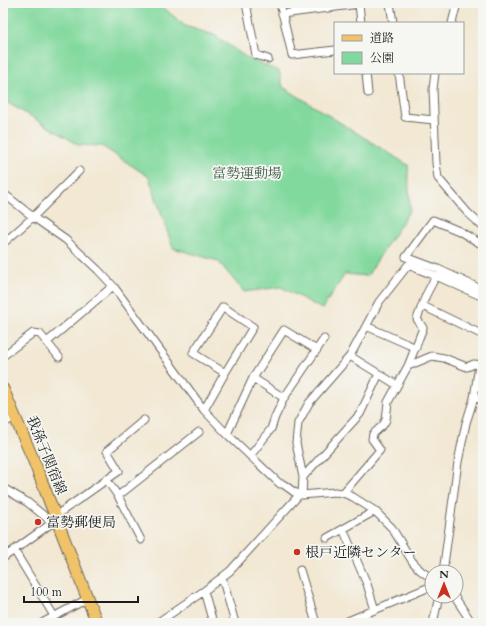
<svg xmlns="http://www.w3.org/2000/svg" width="486" height="626" viewBox="0 0 486 626" font-family="Cardo,'Noto Serif JP',serif">
	<style>
		.green { fill: #82d99e; stroke: #4f7a5d }
		.lines { fill: none; stroke-linecap: round; stroke-linejoin: round }
		.street-casing { stroke: #67635c; stroke-width: 9 }
		.primary-casing { stroke: #67635c; stroke-width: 13 }
		.street { stroke: #fff; stroke-width: 7 }
		.primary { stroke: #f1c369; stroke-width: 11 }
		.poi-dot { fill: #c8321e; stroke: #f6f6f2; stroke-width: 1.5 }
		.labels { text-anchor: middle; stroke-width: 3.5; stroke-linejoin: round; paint-order: stroke }
		.park-label { font-size: 14px; fill: #405e4a; stroke: #f6f6f2 }
		.street-label { font-size: 14px; fill: #1c1c1c; stroke: #f6f6f2 }
		.poi-label { font-size: 14px; fill: #1c1c1c; stroke: #f6f6f2; text-anchor: start }
	</style>
	<rect width="100%" height="100%" fill="#f6f6f2"/>
	<filter id="ink" filterUnits="userSpaceOnUse"><feTurbulence type="fractalNoise" baseFrequency=".025" numOctaves="2"/><feDisplacementMap in="SourceGraphic" scale="8" xChannelSelector="R" yChannelSelector="G"/><feConvolveMatrix kernelMatrix="1 2 1 2 8 2 1 2 1" color-interpolation-filters="sRGB"/></filter>
	<filter id="wash" filterUnits="userSpaceOnUse"><feTurbulence type="fractalNoise" baseFrequency=".012" numOctaves="4" result="noise"/><feDisplacementMap in="SourceGraphic" scale="16" xChannelSelector="R" yChannelSelector="G"/><feGaussianBlur stdDeviation="0.9" result="paint"/><feColorMatrix in="noise" values="0 0 0 0 0 0 0 0 0 0 0 0 0 0 0 0 0 1.4 0 .05"/><feComposite in="paint" operator="in"/></filter>
	<g filter="url(#wash)">
		<rect width="100%" height="100%" fill="#f2e8d3"/>
		<path class="green" d="M3,3h155l27,23 29,9 33,23 32,13 4,16 125,78 2,45 -43,66 -22,-2 -23,35 -41,-22 -37,5 -26,-31 -45,-13 -24,-71 -47,-31 -23,-1 -76,-45z"/>
	</g>
	<g filter="url(#ink)">
		<g class="lines">
			<defs>
				<path id="street" d="M246,3l10,52 12,4
					M280,3l12,52 43,-5
					M390,3l3,20
					M282,14l77,-10 2,19
					M452,23l5,-20
					M366,73l2,20
					M399,73l6,44 29,3
					M435,73l-2,16 3,74 2,15 29,34 16,15
					M3,193l30,24 33,23 32,30 16,17 90,123 23,24 53,50h3l11,8 8,3 33,-3 8,1 10,4 22,14 17,17 20,33 8,9 12,9
					M6,241l27,-24 46,-46
					M483,245l-24,-14 -26,-11 -27,37 32,12 45,21
					M423,306l60,29
					M366,326l50,22
					M47,342l66,-56
					M3,356l30,-23 7,1 19,23
					M350,356l47,29
					M408,366l24,-10 12,2 23,9 7,-3 5,1
					M253,378l31,20
					M474,398l7,1 2,2
					M204,410l21,-37 28,-46 -30,-20 -30,46 32,20
					M3,424l12,-8
					M227,434l26,-56 31,-48 33,20
					M250,456l21,-27 4,-12 9,-19 40,-59
					M303,477l57,-63 19,-40
					M106,479l12,17 81,-64
					M3,488l24,14 26,21
					M343,493l37,-43 -8,-11 1,-5 10,-9 3,-5 2,-18 20,-36 15,-38 -6,-9 9,-24 10,-19
					M302,495l1,-18 -7,-34 2,-20 11,-20 41,-47 29,-54 29,-37 28,11 47,21
					M118,496l23,44
					M55,516l64,-45 -12,-20 37,-31
					M343,529l24,55 8,26
					M327,538l48,-27
					M14,550l40,66
					M3,558l53,-38
					M300,570l16,53
					M443,572l15,-110 8,-39 8,-25 5,-33 4,-4
					M222,577l13,46
					M204,591l9,32
					M454,596l18,27
					M42,623l45,-24
					M157,623l47,-32 26,-20 70,-77
					M343,623l89,-37
					M433,623l6,-27
					M479,623l4,-6"/>
				<path id="primary" d="M3,389l30,70 64,164"/>
			</defs>
			<use href="#street" class="street-casing"/>
			<use href="#primary" class="primary-casing"/>
			<use href="#street" class="street"/>
			<use href="#primary" class="primary"/>
		</g>
	</g>
	<g class="poi-dot">
		<circle cx="38" cy="522" r="4"/>
		<circle cx="297" cy="552" r="4"/>
	</g>
	<g class="labels">
		<g class="park-label">
			<text x="247" y="178">富勢運動場</text>
		</g>
		<g class="street-label">
			<text transform="translate(47 455) rotate(68)" y="5">我孫子関宿線</text>
		</g>
		<g class="poi-label">
			<text x="46" y="527">富勢郵便局</text>
			<text x="305" y="557">根戸近隣センター</text>
		</g>
	</g>
	<rect width="486" height="626" fill="none" stroke="#f6f6f2" stroke-width="16"/>
	<rect x="334" y="22" width="130" height="52" fill="#f6f6f2" stroke="#9f9f9c"/>
	<rect x="342" y="35" width="20" height="6" fill="#f1c369" stroke="#9f9f9c"/>
	<text x="370" y="42" font-size="12" fill="#1c1c1c">道路</text>
	<rect x="342" y="52" width="20" height="12" fill="#82d99e" stroke="#9f9f9c"/>
	<text x="370" y="62" font-size="12" fill="#1c1c1c">公園</text>
	<g transform="translate(444 584)"><circle r="19" fill="#f6f6f2" stroke="#9f9f9c"/>
	<path d="M0-3L7 15L0 10L-7 15Z" fill="#c8321e"/>
	<text y="-6" font-size="11" font-weight="bold" text-anchor="middle" fill="#1c1c1c">N</text>
	</g>
	<path d="M24 596v6h114v-6" fill="none" stroke="#1c1c1c" stroke-width="2"/>
	<text x="30" y="596" font-size="12" fill="#1c1c1c" stroke="#f6f6f2" stroke-width="3" paint-order="stroke">100 m</text>
</svg>
